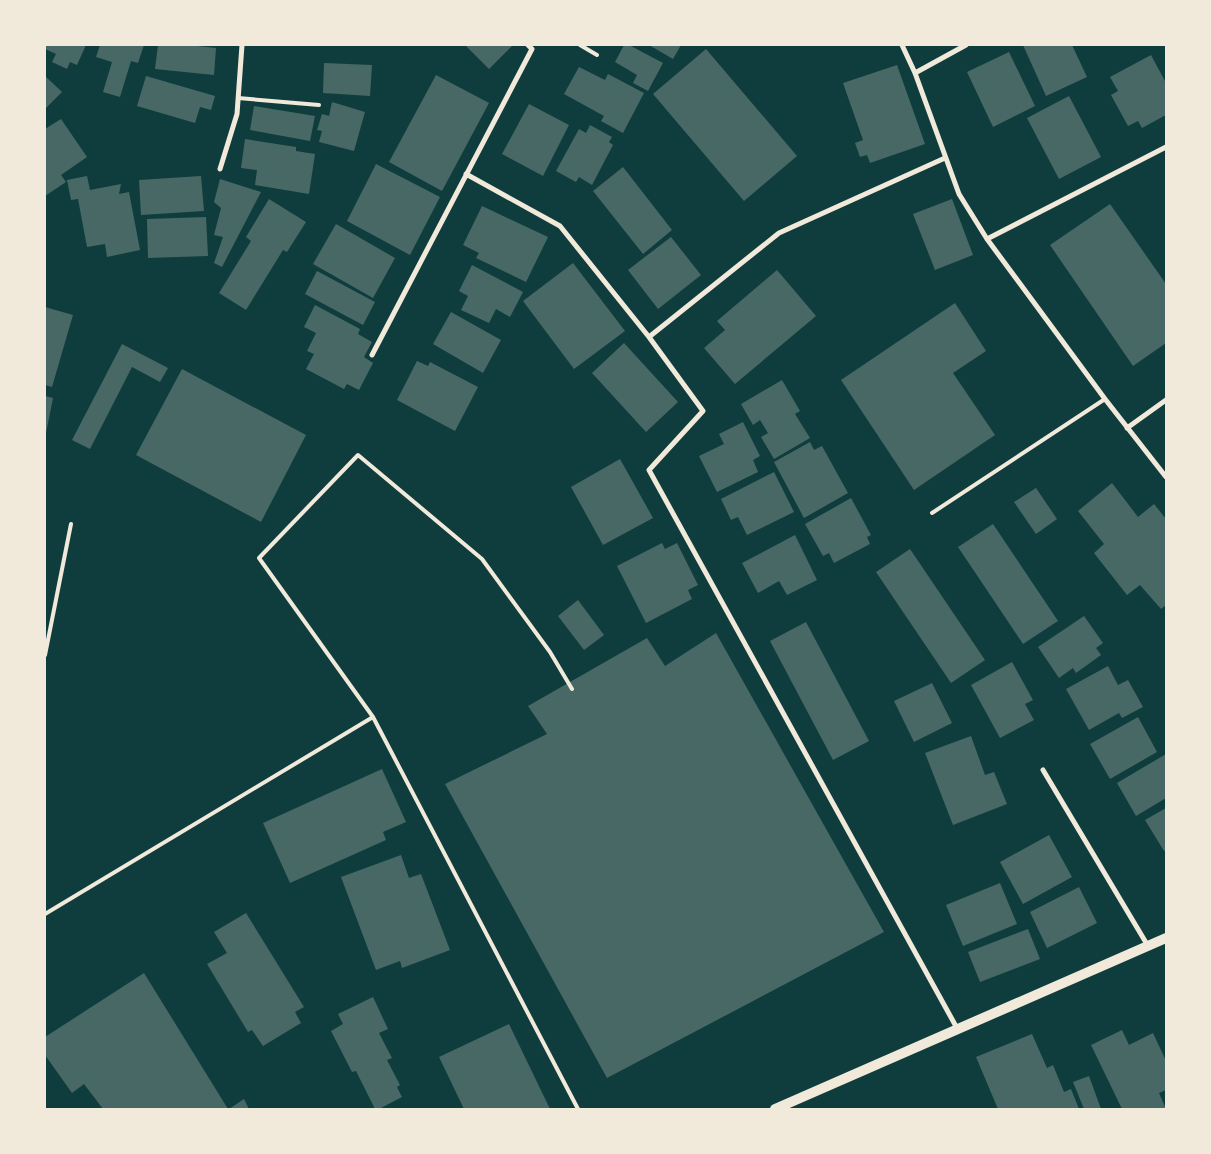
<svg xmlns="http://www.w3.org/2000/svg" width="1211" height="1154" viewBox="0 0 1211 1154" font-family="Overpass,sans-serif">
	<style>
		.building { fill: #486865 }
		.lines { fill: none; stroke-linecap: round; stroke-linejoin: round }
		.service { stroke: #f1e9da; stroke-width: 4 }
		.minor { stroke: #f1e9da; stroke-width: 5 }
		.secondary { stroke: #f1e9da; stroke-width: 10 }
	</style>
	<rect width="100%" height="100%" fill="#0f3d3e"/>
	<path class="building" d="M45,45h41l-9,20 -7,-3 -3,7 -15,-7 4,-8 -11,-5z
		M100,45h44l-6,18 -7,-2 -11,36 -17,-5 9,-30 -16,-5z
		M158,45h30l28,3 -2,27 -59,-6z
		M465,45h48l-24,24z
		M624,45h5l34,18 -15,28 -15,-8 4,-8 -22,-13z
		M649,45h32l-8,14z
		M1023,45h49l15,32 -41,19z
		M706,49l91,107 -53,45 -91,-107z
		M1009,52l26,54 -42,21 -26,-55z
		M1151,55l15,28v32l-24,13 -4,-7 -10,5 -17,-31 7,-4 -8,-14z
		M324,63l48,2 -2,31 -47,-3z
		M897,65l28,79 -55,19 -3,-8 -7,2 -5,-14 8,-3 -20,-57z
		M579,67l26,13 3,-6 36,19 -21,40 -22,-12 3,-5 -40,-22z
		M436,75l53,28 -47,88 -53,-29z
		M45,76l17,16 -17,17z
		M146,76l69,20 -4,14 -11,-3 -5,16 -58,-17z
		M1069,96l32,61 -42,22 -32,-61z
		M332,102l33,10 -11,39 -35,-9 3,-11 -5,-1 5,-16 7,2z
		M529,104l40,21 -26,51 -41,-22z
		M254,106l61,10 -5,25 -60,-11z
		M61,119l26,38 -26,18 5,7 -21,14v-67z
		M590,125l22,12 -3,5 4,3 -21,40 -13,-8 -3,5 -20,-11 23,-42 7,4z
		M245,139l51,8v4l19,3 -6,40 -54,-9 2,-15 -16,-2z
		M376,164l64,33 -30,58 -63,-34z
		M623,167l49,63 -29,24 -50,-63z
		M87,176l3,14 31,-6 -2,10 10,-2 11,58 -33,7 -2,-13 -18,3 -9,-48 -7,1 -4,-20z
		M201,176l3,35 -63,4 -2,-35z
		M220,179l41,13 -39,75 -8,-4 9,-26 -9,-2 7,-27 -7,-6z
		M269,199l37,23 -19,30 -4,-2 -37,60 -27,-17 32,-52 -5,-4z
		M952,199l21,56 -38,15 -22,-56z
		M1110,204l56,80v59l-33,23 -83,-121z
		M482,206l66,31 -22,45 -50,-24 3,-5 -16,-8z
		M206,217l2,39 -60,2 -1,-39z
		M336,224l59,34 -22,40 -60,-34z
		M671,237l30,38 -43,34 -30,-39z
		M573,263l52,68 -51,38 -51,-68z
		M472,265l51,27 -13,25 -14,-8 -7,14 -28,-13 7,-14 -9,-5z
		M777,270l39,46 -81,68 -31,-36 21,-18 -8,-9z
		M317,271l58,31 -12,23 -58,-31z
		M955,303l31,48 -33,22 42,62 -81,55 -73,-110z
		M315,305l45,24 -2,5 14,8 -8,15 9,6 -14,27 -12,-6 -3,5 -38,-20 8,-15 -7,-3 9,-18 -12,-6z
		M45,307l28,8 -21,72 -7,-2z
		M451,312l50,28 -18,33 -50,-29z
		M624,343l54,59 -32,30 -54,-59z
		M122,344l46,24 -8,14 -28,-15 -42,82 -18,-9z
		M417,361l11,5 2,-4 48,25 -23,44 -58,-31z
		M182,369l124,66 -45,87 -125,-67z
		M782,380l18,31 -5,3 15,24 -36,21 -13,-22 7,-4 -8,-13 -7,5 -12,-21z
		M45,396l8,2 -7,35h-1z
		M743,422l17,34 -7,4 5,12 -41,20 -18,-36 25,-12 -5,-10z
		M810,442l4,8 8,-4 26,47 -44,25 -30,-56z
		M620,459l33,59 -50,27 -32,-58z
		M774,472l20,40 -47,23 -9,-18 -7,3 -10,-21z
		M1112,483l26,34 16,-13 12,15v86l-5,4 -21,-24 -13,10 -33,-42 10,-9 -26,-33z
		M1036,488l21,31 -21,15 -22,-32z
		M851,498l20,37 -4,2 3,7 -36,19 -5,-10 -6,3 -18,-32z
		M993,524l65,97 -35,23 -65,-97z
		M795,535l22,45 -30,15 -8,-14 -21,12 -16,-30z
		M662,543l3,6 12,-6 21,42 -10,5 4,9 -46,24 -29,-57z
		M910,549l75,111 -34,23 -75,-111z
		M578,600l26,35 -20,15 -26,-34z
		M1084,616l19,27 -7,5 5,7 -25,18 -3,-5 -14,10 -21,-31z
		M806,622l63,119 -36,19 -63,-119z
		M716,633l168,299 -277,146 -162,-294 102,-50 -19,-28 119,-68 18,28z
		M1012,662l21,38 -8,4 9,16 -34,18 -29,-53z
		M1108,666l10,19 10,-5 15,27 -21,11 -3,-5 -30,17 -23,-41z
		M932,683l20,40 -38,19 -20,-41z
		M1138,717l19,35 -47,27 -20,-35z
		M971,736l14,39 9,-3 13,32 -54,21 -28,-72z
		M1166,754v44l-30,18 -19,-33z
		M382,769l24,53 -23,10 3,8 -96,43 -27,-60z
		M1166,808v42l-2,1 -19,-31z
		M1049,835l23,42 -49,27 -23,-42z
		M401,855l8,23 12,-4 29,76 -48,18 -2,-7 -24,9 -35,-93z
		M1000,883l17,41 -54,22 -17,-41z
		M1079,887l18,36 -50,25 -17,-36z
		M246,913l58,94 -9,5 6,11 -38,23 -11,-16 -4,2 -41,-68 20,-11 -13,-21z
		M1028,929l12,30 -60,23 -12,-30z
		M144,973l84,136h-125l-19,-25 -12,9 -27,-38v-18z
		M373,997l15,32 -9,4 13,25 -5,2 13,25 -3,2 5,10 -23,12h-4l-19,-38 -4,1 -21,-41 12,-7 -5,-10z
		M509,1024l41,85h-86l-25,-52z
		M1122,1030l7,15 24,-12 13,28v29l-7,3 7,16h-44l-31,-64z
		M1032,1034l15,34 6,-3 11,27 7,-3 8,20h-81l-22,-52z
		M1089,1076l12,33h-17l-11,-27z
		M244,1099l5,10h-20z"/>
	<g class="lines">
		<path class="service" d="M580,45l17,10
			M238,98l81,7
			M932,513l173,-114
			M45,655l26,-131
			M572,689l-22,-37 -68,-93 -124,-104 -99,103 114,159 205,392
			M45,914l328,-197"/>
		<path class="minor" d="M902,45l13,28 44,121 28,45 118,160 61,78
			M915,73l51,-28
			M220,169l17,-55 5,-69
			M466,174l94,52 89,111 54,74 -54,59 309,560
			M987,239l179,-92
			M649,337l130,-104 166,-75
			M372,355l160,-306 -4,-4
			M1127,428l39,-28
			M1043,770l105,176"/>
		<path class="secondary" d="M775,1109l391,-171"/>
	</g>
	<rect width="1211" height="1154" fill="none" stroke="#f1e9da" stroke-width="92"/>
</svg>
